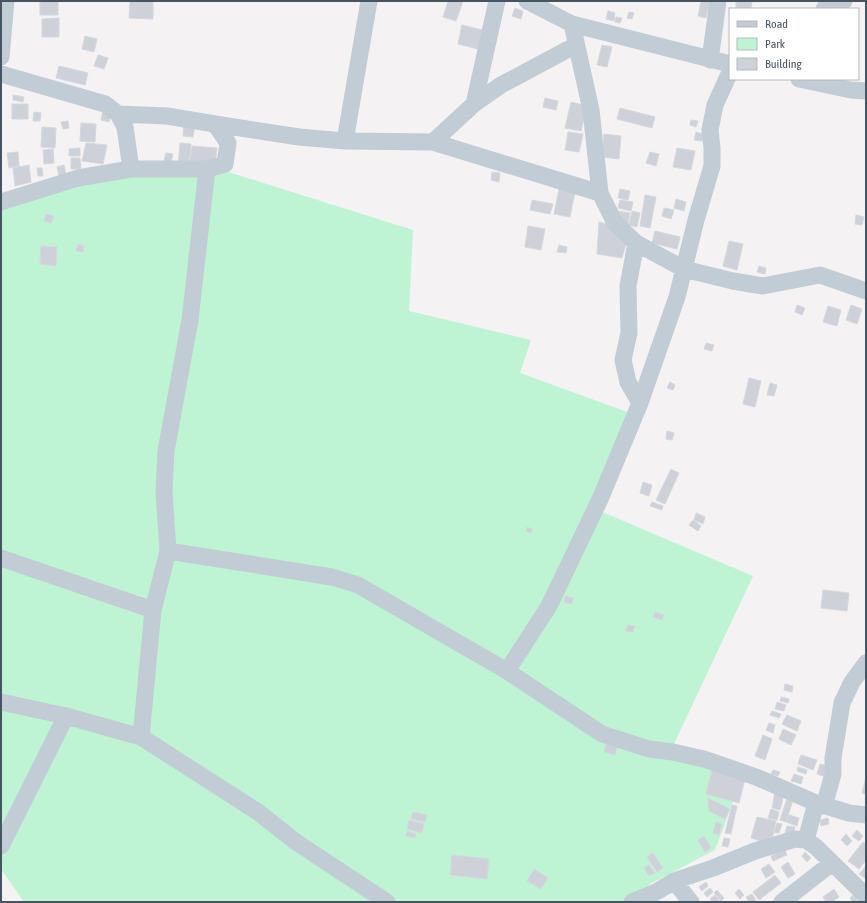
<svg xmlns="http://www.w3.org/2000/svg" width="867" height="903" viewBox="0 0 867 903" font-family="'Asap Condensed',sans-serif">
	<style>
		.green { fill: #bef4d3 }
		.building { fill: #ced1d8; stroke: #d5d8de }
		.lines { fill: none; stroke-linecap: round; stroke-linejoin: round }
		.street { stroke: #c2ccd4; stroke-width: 17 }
	</style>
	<rect width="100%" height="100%" fill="#f4f2f2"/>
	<path class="green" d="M219,169l194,61 -4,81 122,29 -11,33 110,40 -42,93 165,70 -81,172 71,27 -28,75 -67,35 12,17h-636l-23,-33v-665l136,-33z"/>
	<path class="building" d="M40,1h18v14h-18z
		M130,1h23v18l-24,-1z
		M448,1h15l-7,20 -13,-4z
		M701,1h9l-4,17 -8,-2z
		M736,1h16l-1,8 -15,-1z
		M515,8l8,3 -2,8 -9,-3z
		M608,11l7,2 -1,8 -8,-2z
		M629,12l5,1 -2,6 -5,-1z
		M616,17l6,1 -2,5 -5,-1z
		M59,18v19h-17v-18z
		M462,25l24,6 -4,19 -24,-6z
		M85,36l12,3 -3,13 -12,-3z
		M602,45l10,2 -5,20 -10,-2z
		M98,55l10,3 -4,11 -10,-3z
		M59,66l29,7 -3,12 -29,-7z
		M13,95l11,2 -1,5 -10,-2z
		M545,98l13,3 -2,9 -13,-3z
		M571,102l16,4 -6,25 -16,-3z
		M12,104h16v15h-16z
		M620,108l35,9 -3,11 -35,-9z
		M103,110l8,2 -2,10 -8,-2z
		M34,112l7,1 -1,8h-7z
		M691,120l7,1 -2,6 -6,-2z
		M68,121l1,7 -6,1 -2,-7z
		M81,123l15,1 -1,18 -15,-1z
		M184,123l11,2 -2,12 -10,-1z
		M42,127l14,1 -1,20 -14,-1z
		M568,132l15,2 -4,18 -14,-2z
		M696,132l8,2 -2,7 -8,-1z
		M604,134l17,2 -2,23 -17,-2z
		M86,143l21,2 -4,19 -21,-3z
		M180,143l11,1 -2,22h-11z
		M192,146l25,2 -2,17 -25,-3z
		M80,148v8h-11v-7z
		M677,148l18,3 -4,19 -18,-3z
		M53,149l1,14 -10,1 -1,-14z
		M18,152l1,14 -10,2 -2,-15z
		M650,152l9,2 -3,12 -10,-3z
		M166,153l7,1 -2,9 -7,-2z
		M71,158h9l1,11h-10z
		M29,165l2,17 -16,4 -2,-18z
		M64,165l2,10 -7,1 -2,-9z
		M37,168h5l1,8h-5z
		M492,172l8,1 -1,9 -8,-2z
		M559,189l16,3 -5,25 -16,-3z
		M620,189l10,2 -2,9 -10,-2z
		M645,195l11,2 -6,31 -10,-2z
		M676,199l10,3 -2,9 -10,-3z
		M532,200l21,4 -3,10 -20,-4z
		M620,200l13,2 -2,9 -13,-3z
		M664,208l10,2 -3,9 -9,-3z
		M618,211l12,2 -2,12 -12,-2z
		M632,211l8,2 -3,14 -8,-2z
		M46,214l8,2 -3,7 -7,-2z
		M856,215l8,2 -2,8 -7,-1z
		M599,222l31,8 -8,28 -25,-4z
		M528,226l17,3 -4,21 -16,-3z
		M655,231l25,6 -3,12 -25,-6z
		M729,241l14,3 -6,26 -14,-4z
		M78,244l6,2 -1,6 -7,-1z
		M559,245l8,2 -1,6 -9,-1z
		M41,246l16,1 -1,19 -16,-2z
		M759,266l7,2 -1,6 -8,-2z
		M797,305l8,3 -3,7 -7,-3z
		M851,305l11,4 -5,15 -11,-4z
		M828,306l13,4 -4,16 -14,-4z
		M706,343l8,2 -2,6 -8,-2z
		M749,378l12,3 -6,26 -12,-3z
		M670,382l5,3 -2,5 -6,-2z
		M770,383l7,2 -3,11 -7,-1z
		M667,431l7,2 -2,7 -6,-1z
		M671,469l8,4 -14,31 -9,-4z
		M643,482l9,3 -3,11 -9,-3z
		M652,502l11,4 -1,4 -12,-4z
		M696,513l9,4 -2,7 -9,-4z
		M693,520l8,6 -3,5 -9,-6z
		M527,527l5,2 -1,4 -5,-2z
		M823,590l26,3 -2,18 -26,-3z
		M565,596l8,2 -1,6 -8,-2z
		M655,612l9,3 -2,5 -9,-3z
		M628,625l7,1 -2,6 -7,-1z
		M785,684l8,2 -1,6 -8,-2z
		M781,697l8,2 -1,4 -8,-2z
		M777,702l9,3 -2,6 -9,-2z
		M772,711l9,3 -2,4 -9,-3z
		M787,715l14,6 -4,10 -15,-7z
		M769,723l6,2 -2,8 -7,-3z
		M783,729l13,6 -5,10 -12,-6z
		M763,735l9,4 -7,21 -10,-4z
		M606,744l11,2 -2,9 -11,-3z
		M801,755l16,5 -4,10 -15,-6z
		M820,764l12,3 -3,11 -12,-4z
		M713,766l33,9 -7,28 -33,-9z
		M798,767l9,3 -1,4 -9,-3z
		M773,770l7,2 -2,4 -7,-2z
		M794,774l9,3 -2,7 -10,-3z
		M866,777v17l-4,-1z
		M775,792l9,2 -4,16 -8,-2z
		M788,795l6,2 -8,25 -6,-2z
		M708,798l22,11 -5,10 -16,-8z
		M732,805l5,1 -6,28 -6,-1z
		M771,809l8,3 -2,8 -9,-2z
		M413,812l14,3 -2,7 -14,-3z
		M789,815l10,3 -2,8 -11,-4z
		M757,817l19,4 -3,15 -12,5 -10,-3z
		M828,818l1,6 -8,2 -1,-6z
		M409,820l15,4 -2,9 -15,-4z
		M716,822l6,2 -3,11 -6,-2z
		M777,823l5,1 -3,9h-5z
		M787,826l8,1 -2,8 -8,-2z
		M857,830l6,6 -4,5 -7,-5z
		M407,831l9,3 -1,4 -9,-2z
		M846,834l6,7 -5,5 -6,-6z
		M704,836l7,12 -6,4 -7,-12z
		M724,838l6,1 -2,8 -6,-1z
		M863,842l3,2v16l-7,9 -11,-8z
		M785,850l2,5 -14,6 -2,-5z
		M805,852l6,6 -4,4 -5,-6z
		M653,853l10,15 -6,4 -10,-15z
		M452,855l37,4 -2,20 -37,-4z
		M788,862l7,12 -7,4 -7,-11z
		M769,864l6,8 -9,6 -5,-9z
		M649,865l6,8 -6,3 -5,-8z
		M866,866v13l-7,-5z
		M534,869l14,9 -7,11 -14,-8z
		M775,875l6,8 -22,17 -6,-8z
		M706,882l2,4 -6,5 -3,-4z
		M710,888l3,4 -6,5 -3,-4z
		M739,889l5,6 -4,4 -5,-6z
		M834,889l5,8 -7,5h-6l-3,-5z
		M717,890l7,8 -3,3 -7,-8z
		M752,894l4,7v1h-7l-3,-5z
		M715,895l5,7h-8l-2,-3z
		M853,895l5,6 -1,1h-4l-3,-4z"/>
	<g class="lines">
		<path class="street" d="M527,1l45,23 158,40
			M824,9l20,-8
			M572,24l19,86 9,83 15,30 21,20 -8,43 1,47 -6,27 5,22 12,21
			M1,57l5,-56
			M710,60l8,-59
			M1,74l104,30 13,10 7,13 6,42
			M799,79l52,11 15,1
			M474,104l23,-103
			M118,114l49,2 48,8
			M345,141l24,-140
			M433,142l41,-38 27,-19 75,-40
			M1,202l77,-24 53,-9h76l18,-5 3,-21 -13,-19 84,13 46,4 88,1 167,51
			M636,243l48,26 49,12 30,5 57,-11 46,16
			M168,551l164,26 26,8 149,86 95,63 47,15 24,3 31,7 52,18 60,26
			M1,558l152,52
			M507,671l42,-65 52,-109 39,-94 37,-106 19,-77 16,-54v-18l-2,-18 5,-25 15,-33
			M1,702l65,14 75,21 117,75 38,30 91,60
			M141,737l12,-127 15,-59 -4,-60 2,-40 24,-131 17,-151
			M824,806l9,-32v-16l9,-55 10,-21 14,-19
			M806,840l10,7 50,49
			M1,846l65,-130
			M674,881l17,21
			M632,902l26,-11 16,-10 39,-13 42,-17 40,-12 11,1 10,-37 33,10 17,2
			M782,902l50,-39"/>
	</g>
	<rect width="867" height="903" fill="none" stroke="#475562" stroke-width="4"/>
	<rect x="729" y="8" width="130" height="72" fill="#ffffff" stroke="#b5bbc0"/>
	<rect x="737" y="21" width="20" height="6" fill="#c2ccd4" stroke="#b5bbc0"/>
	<text x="765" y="28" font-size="12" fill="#475562">Road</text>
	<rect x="737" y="38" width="20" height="12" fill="#bef4d3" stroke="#b5bbc0"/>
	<text x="765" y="48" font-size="12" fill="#475562">Park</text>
	<rect x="737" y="58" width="20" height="12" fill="#ced1d8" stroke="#b5bbc0"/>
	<text x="765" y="68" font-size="12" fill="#475562">Building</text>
</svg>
